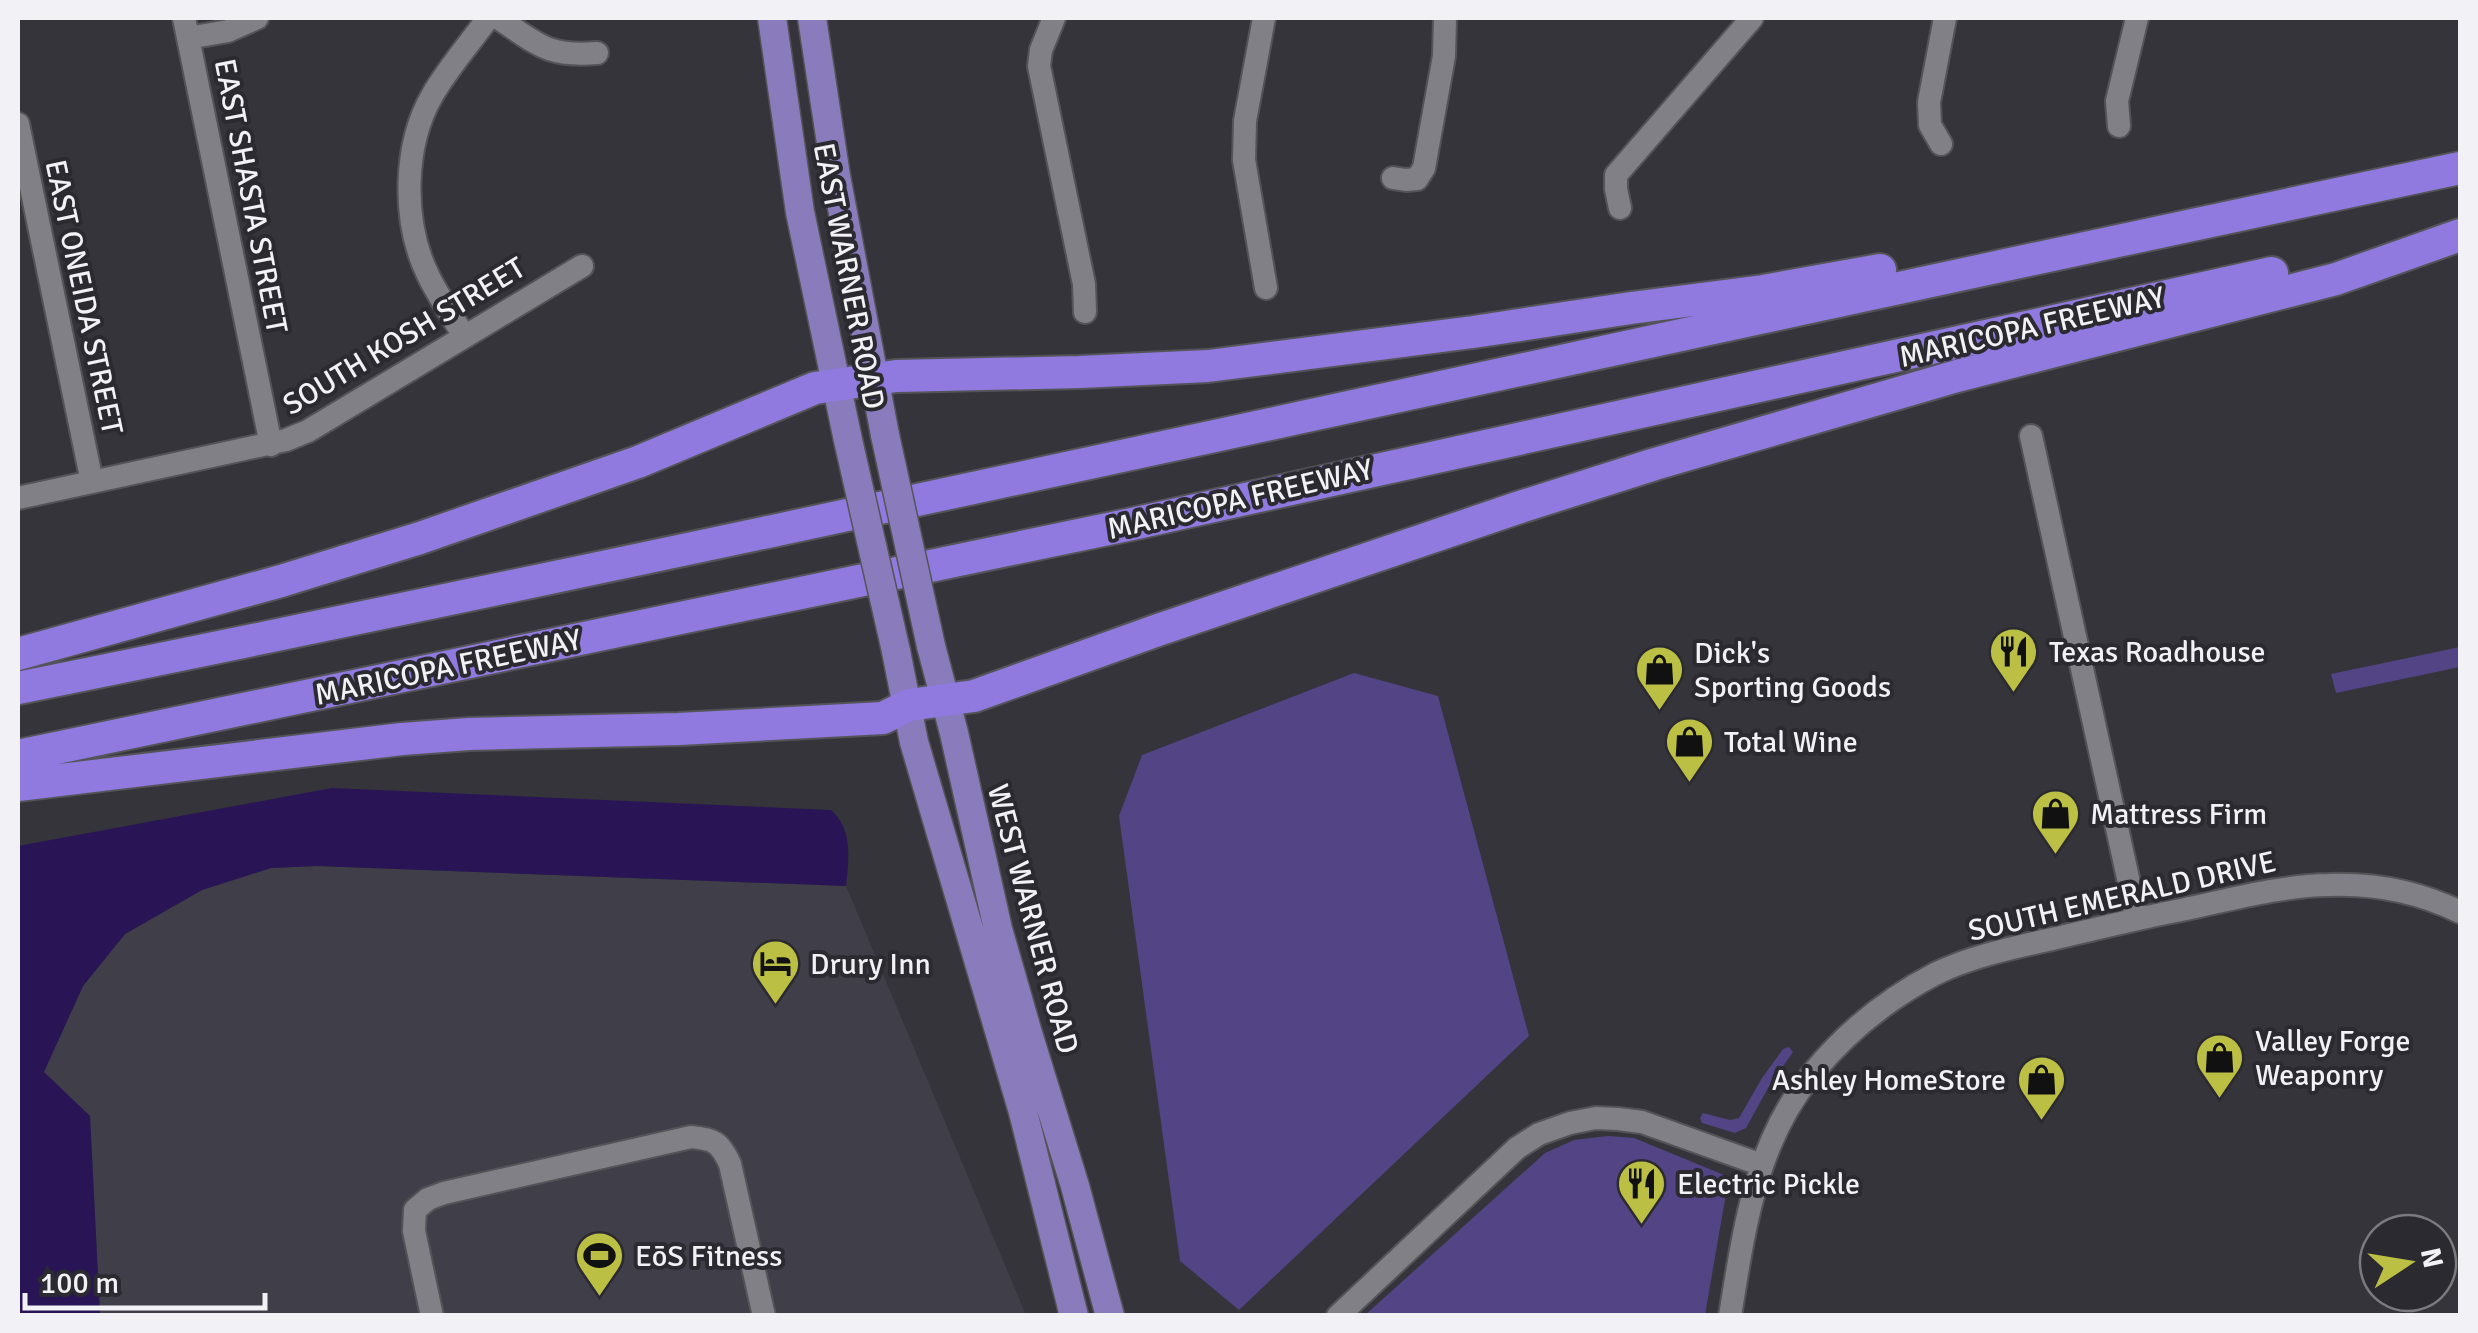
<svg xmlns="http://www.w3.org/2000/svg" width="2478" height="1333" viewBox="0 0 2478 1333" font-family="Signika,sans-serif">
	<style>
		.built { fill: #3f3e49 }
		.green { fill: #524485 }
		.water { fill: #291556 }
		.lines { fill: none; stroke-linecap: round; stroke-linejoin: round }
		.minor-casing { stroke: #545458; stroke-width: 26 }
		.major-casing { stroke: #545458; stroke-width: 31 }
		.highway-casing { stroke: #545458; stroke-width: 36 }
		.minor { stroke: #818086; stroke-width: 22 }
		.major { stroke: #8a7cbc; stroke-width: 28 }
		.highway { stroke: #907ae0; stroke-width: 32 }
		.major-bridge-casing { stroke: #545458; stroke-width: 31; stroke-linecap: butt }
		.major-bridge { stroke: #8a7cbc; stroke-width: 28 }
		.labels { text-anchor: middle; stroke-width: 8; stroke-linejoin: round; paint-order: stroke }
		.street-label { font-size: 30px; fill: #f2f2f6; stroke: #2b2a30 }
		.poi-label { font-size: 30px; fill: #f2f2f6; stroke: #2b2a30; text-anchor: start }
	</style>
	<rect width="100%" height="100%" fill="#35343a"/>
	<path class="built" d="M317,866l529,20 180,429h-926l-10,-199 -47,-43 40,-87 42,-52 77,-44 69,-22z"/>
	<path class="green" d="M2460,647v20l-124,26 -5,-19z
		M1354,673l84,23 91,340 -290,274 -59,-49 -61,-445 23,-61z
		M1789,1047l4,5 -25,36 -22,40 -11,5 -33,-10 -2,-5 3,-5 27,7 9,-2 23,-40 21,-29z
		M1608,1136l26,2 90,37 3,13 -22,127h-340l180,-162 29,-13z"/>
	<path class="water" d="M332,788l499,22c22,19 18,49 15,76l-529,-20 -46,2 -69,22 -77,44 -42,52 -39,86 46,44 10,199h-82v-469z"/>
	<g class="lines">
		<defs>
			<path id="minor" d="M184,18l87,427
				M498,18c40,26 48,39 99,35
				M1054,18l-13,32 -2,16 45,218 1,28
				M1264,18l-19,103 -1,39 22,128
				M188,38l40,-7 29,-13
				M18,124l74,358
				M2119,126l-2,-25 20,-83
				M1941,144l-11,-19 -1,-23 16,-84
				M1393,178l13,2 11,-1 7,-11 20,-112 1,-38
				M1620,208l-4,-19v-14l136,-157
				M464,336c-12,-20 -26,-40 -36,-61 -26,-53 -25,-130 5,-181 16,-27 37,-51 55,-76
				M2031,436l106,483
				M18,498l268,-58 22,-9 274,-165
				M432,1316l-18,-85 1,-21 13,-11 16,-6 247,-56c23,2 29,5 39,27l34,152
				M1338,1316l179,-168 22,-14 31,-11 26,-5 22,1 24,3 120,43
				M1730,1316c14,-86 25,-173 82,-242 35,-43 75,-75 123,-100 37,-18 77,-26 117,-35 39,-9 79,-19 119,-27 51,-10 104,-26 157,-27 46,-2 91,7 132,27"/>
			<path id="major" d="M772,18l28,194 48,228
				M812,18l24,158 49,259
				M931,646l23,87 44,196 29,101 48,156 35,130
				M896,651l18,91 109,370 51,204"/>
			<path id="highway" d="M18,654l263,-73 139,-43 218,-76 177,-74 81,-12 184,-4 128,-6 265,-34 158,-24 132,-17 117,-21
				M18,688c816,-165 1628,-348 2442,-520
				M18,756l1114,-232 1140,-251
				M18,785l384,-46 67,-5 210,-5 204,-11 26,-13 65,-9 184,-66 359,-122 138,-44 302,-88 379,-97 124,-44"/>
		</defs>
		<use href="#minor" class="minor-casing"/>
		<use href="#major" class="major-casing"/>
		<use href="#highway" class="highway-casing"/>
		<use href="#minor" class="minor"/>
		<use href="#major" class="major"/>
		<use href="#highway" class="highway"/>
		<defs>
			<path id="major-bridge" d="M885,435l46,211
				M848,440l48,211"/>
		</defs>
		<use href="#major-bridge" class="major-bridge-casing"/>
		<use href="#major-bridge" class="major-bridge"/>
	</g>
	<defs>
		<symbol id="restaurant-pin" viewBox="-11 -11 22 30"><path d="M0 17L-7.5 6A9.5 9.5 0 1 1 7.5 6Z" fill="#bbc044" stroke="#2b2a30"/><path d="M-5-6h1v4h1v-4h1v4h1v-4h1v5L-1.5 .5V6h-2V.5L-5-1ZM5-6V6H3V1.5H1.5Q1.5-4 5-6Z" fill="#111"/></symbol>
		<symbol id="shop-pin" viewBox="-11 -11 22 30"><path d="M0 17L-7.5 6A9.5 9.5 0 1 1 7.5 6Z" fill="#bbc044" stroke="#2b2a30"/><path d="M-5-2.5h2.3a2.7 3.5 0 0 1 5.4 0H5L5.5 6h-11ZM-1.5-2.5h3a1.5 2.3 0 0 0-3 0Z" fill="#111"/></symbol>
		<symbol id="hotel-pin" viewBox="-11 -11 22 30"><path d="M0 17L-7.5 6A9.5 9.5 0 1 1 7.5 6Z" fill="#bbc044" stroke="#2b2a30"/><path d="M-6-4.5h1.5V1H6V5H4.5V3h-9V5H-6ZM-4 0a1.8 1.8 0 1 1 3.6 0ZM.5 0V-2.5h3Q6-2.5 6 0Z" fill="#111"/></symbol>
		<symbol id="stadium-pin" viewBox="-11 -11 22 30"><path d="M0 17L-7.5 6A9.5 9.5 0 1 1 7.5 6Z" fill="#bbc044" stroke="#2b2a30"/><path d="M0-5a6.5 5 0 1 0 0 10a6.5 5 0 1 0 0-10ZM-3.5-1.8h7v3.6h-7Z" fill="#111"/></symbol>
	</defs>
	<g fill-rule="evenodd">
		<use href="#restaurant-pin" x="1986" y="624" width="55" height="75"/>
		<use href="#shop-pin" x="1632" y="642" width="55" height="75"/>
		<use href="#shop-pin" x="1662" y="714" width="55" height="75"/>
		<use href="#shop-pin" x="2028" y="786" width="55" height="75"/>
		<use href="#hotel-pin" x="748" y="936" width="55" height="75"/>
		<use href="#shop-pin" x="2192" y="1030" width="55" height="75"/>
		<use href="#shop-pin" x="2014" y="1052" width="55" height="75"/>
		<use href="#restaurant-pin" x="1614" y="1156" width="55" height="75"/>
		<use href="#stadium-pin" x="572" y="1228" width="55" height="75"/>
	</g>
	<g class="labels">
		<g class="street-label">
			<text transform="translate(251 196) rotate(79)" y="10">EAST SHASTA STREET</text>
			<text transform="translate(849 276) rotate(79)" y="10">EAST WARNER ROAD</text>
			<text transform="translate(84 297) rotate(78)" y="10">EAST ONEIDA STREET</text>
			<text transform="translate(2032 327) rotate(-13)" y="10">MARICOPA FREEWAY</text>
			<text transform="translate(404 336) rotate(-31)" y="10">SOUTH KOSH STREET</text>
			<text transform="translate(1240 499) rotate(-13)" y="10">MARICOPA FREEWAY</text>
			<text transform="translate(448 667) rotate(-12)" y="10">MARICOPA FREEWAY</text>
			<text transform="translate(2122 896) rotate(-13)" y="10">SOUTH EMERALD DRIVE</text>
			<text transform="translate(1033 919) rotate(75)" y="10">WEST WARNER ROAD</text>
		</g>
		<g class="poi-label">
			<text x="2049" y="662">Texas Roadhouse</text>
			<text x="1694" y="663">Dick's<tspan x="1694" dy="34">Sporting Goods</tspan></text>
			<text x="1724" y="752">Total Wine</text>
			<text x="2090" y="824">Mattress Firm</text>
			<text x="810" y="974">Drury Inn</text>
			<text x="2255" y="1051">Valley Forge<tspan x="2255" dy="34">Weaponry</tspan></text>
			<text x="2006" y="1090" text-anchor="end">Ashley HomeStore</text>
			<text x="1677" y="1194">Electric Pickle</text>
			<text x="635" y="1266">EōS Fitness</text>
		</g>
	</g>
	<rect width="2478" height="1333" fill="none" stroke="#f2f2f6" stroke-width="40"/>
	<g transform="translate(2408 1263) rotate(78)"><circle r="48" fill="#2b2a30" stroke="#7b7a7f" stroke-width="2.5"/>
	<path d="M0-8L18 38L0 25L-18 38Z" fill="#bbc044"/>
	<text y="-15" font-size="28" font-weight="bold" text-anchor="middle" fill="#f2f2f6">N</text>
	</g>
	<path d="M25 1293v15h240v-15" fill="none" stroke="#f2f2f6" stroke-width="5"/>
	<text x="40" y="1293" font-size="30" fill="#f2f2f6" stroke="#2b2a30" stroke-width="8" paint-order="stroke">100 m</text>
</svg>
